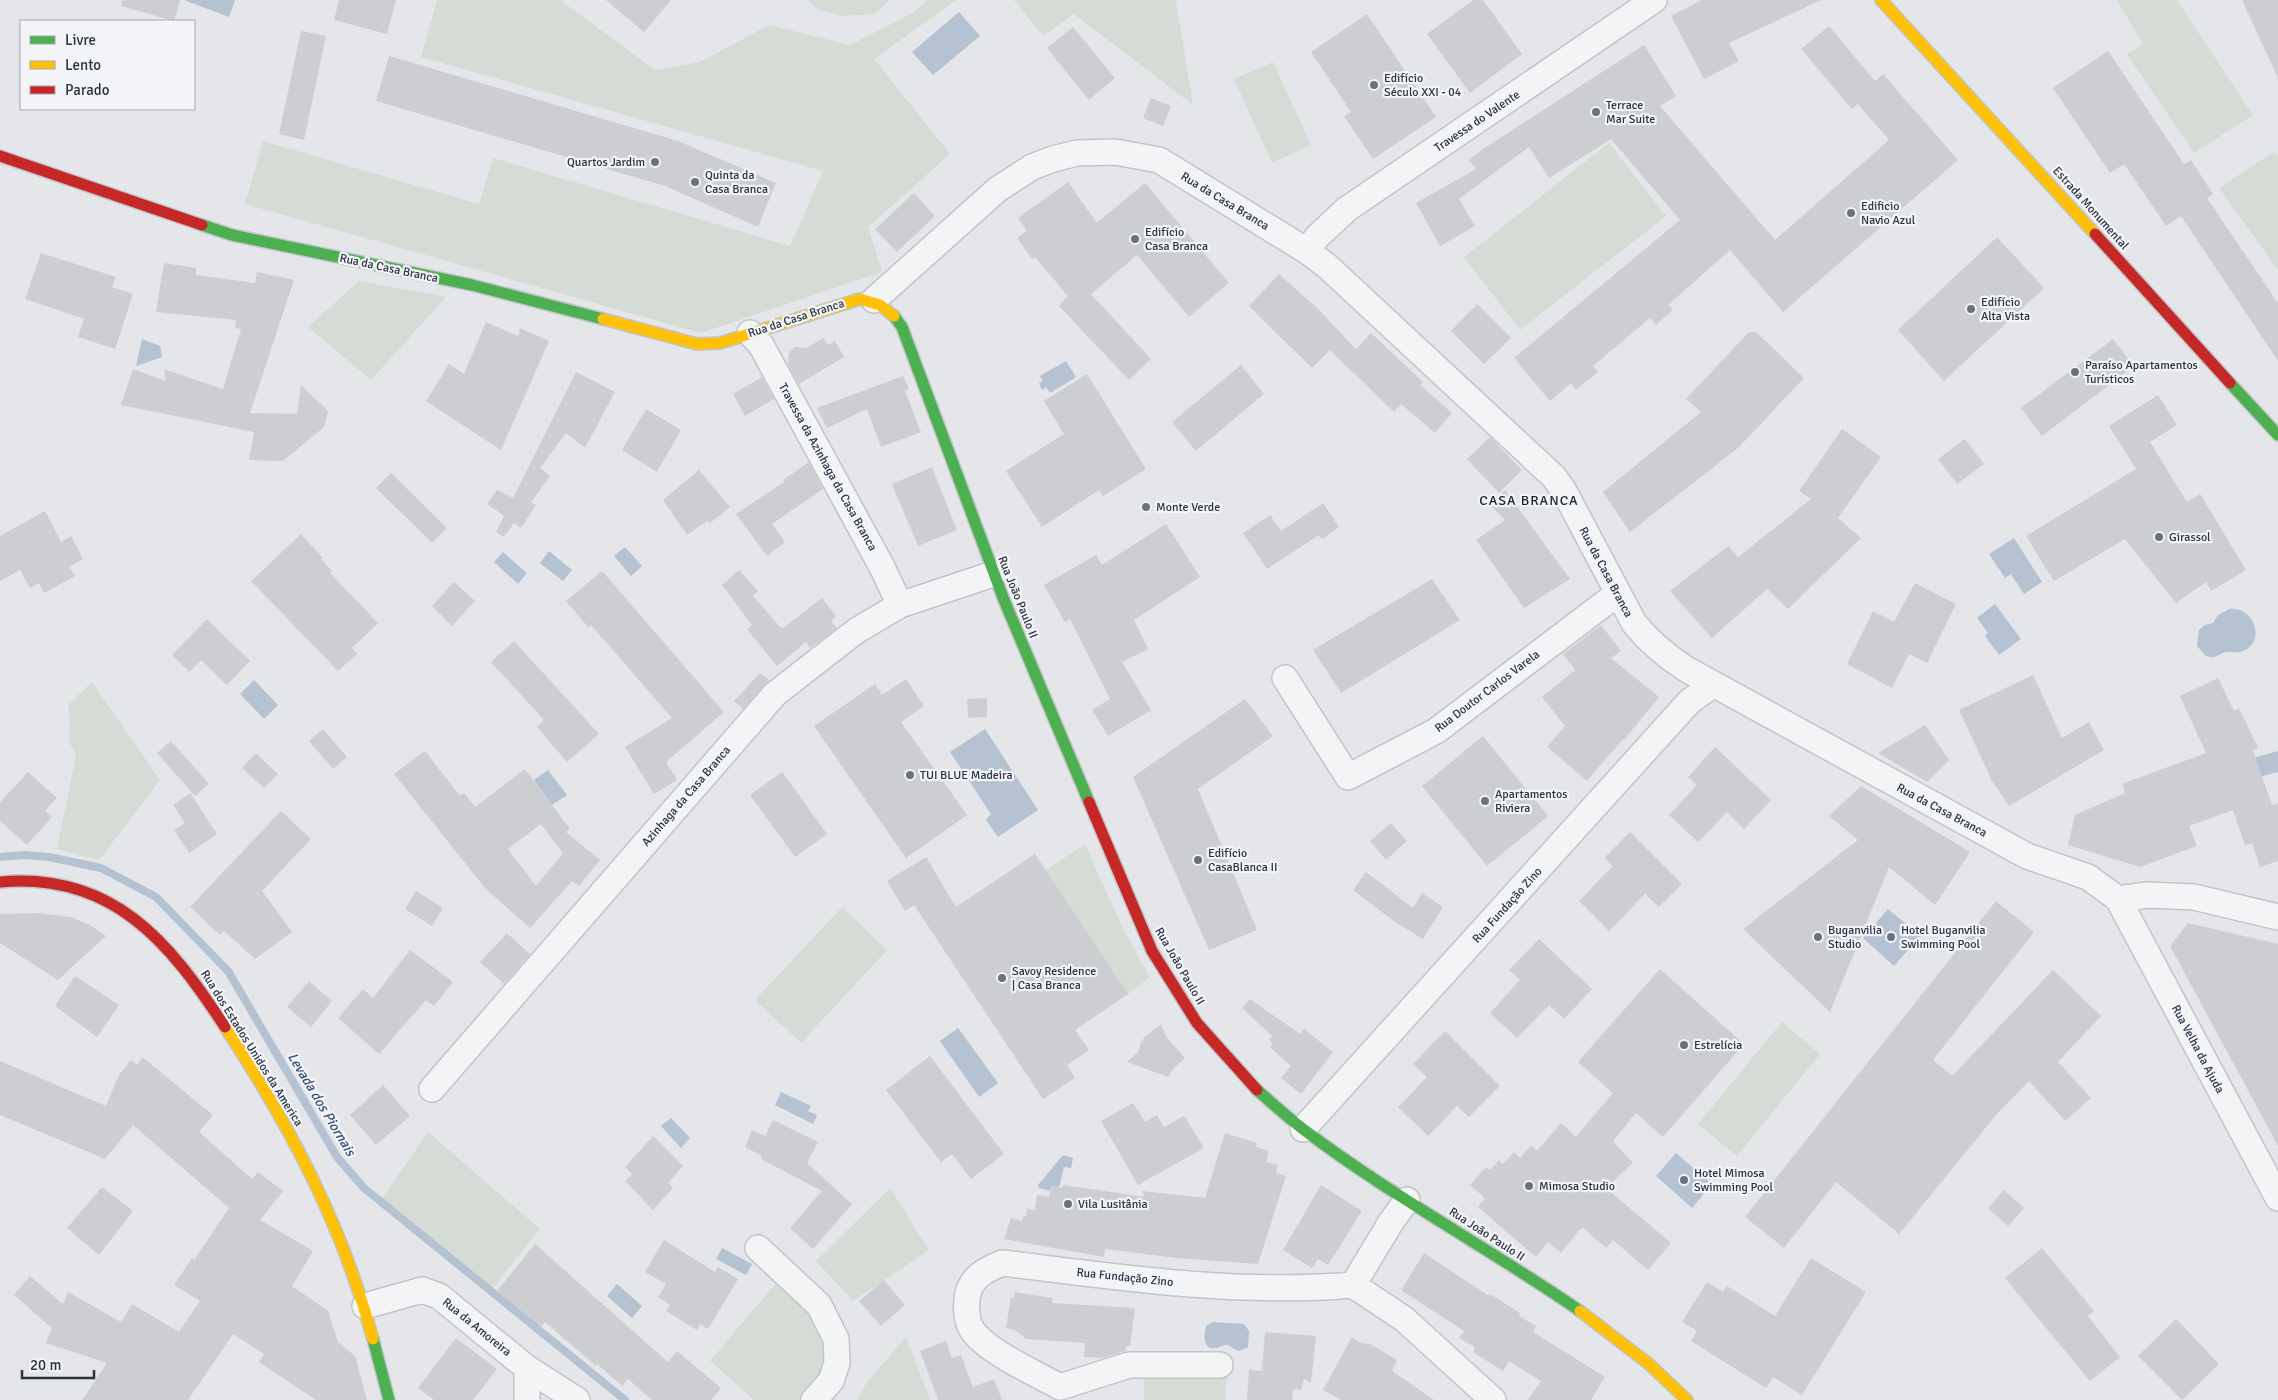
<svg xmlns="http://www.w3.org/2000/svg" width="2278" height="1400" viewBox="0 0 2278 1400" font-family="Signika,sans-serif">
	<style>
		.green { fill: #d5dcd5 }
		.water { fill: #b4c2d2 }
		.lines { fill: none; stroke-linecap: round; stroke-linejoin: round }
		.stream { stroke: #b4c2d2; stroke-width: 8 }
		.building { fill: #ccced1; fill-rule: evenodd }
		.street-casing { stroke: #c2c4c7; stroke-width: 28 }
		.fast-casing { stroke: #c2c4c7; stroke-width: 14 }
		.slow-casing { stroke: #c2c4c7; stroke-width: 14 }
		.jam-casing { stroke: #c2c4c7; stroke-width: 14 }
		.street { stroke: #f3f4f6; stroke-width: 25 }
		.fast { stroke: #4caf50; stroke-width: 11 }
		.slow { stroke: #ffc107; stroke-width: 11 }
		.jam { stroke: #c62828; stroke-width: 11 }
		.poi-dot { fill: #6c727c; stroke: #f2f4f8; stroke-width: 2 }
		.labels { text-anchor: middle; stroke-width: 4.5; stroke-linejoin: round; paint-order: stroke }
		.poi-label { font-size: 12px; fill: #2c3341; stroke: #f2f4f8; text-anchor: start }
		.street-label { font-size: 12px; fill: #2c3341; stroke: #f2f4f8 }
		.neighbourhood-label { font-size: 14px; letter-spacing: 1px; fill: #1e2432; stroke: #f2f4f8 }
		.water-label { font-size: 14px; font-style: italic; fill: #385073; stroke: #f2f4f8 }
	</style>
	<rect width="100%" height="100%" fill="#e4e6e9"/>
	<path class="green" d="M437,0h123l95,70 45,-8 69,-37 81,20 61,-31 17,-14h28l-82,59 76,95 -82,73 14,45 -181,61 -456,-129 18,-63 216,63 14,-46 297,88 33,-75 -402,-114z
		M808,0h82l-16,14 -31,2 -25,-6z
		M1014,0h162l17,105 -119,-91 -31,22z
		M2117,0h60l76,115 -59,38 -67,-99 16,-10z
		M1273,62l38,83 -39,18 -38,-84z
		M1609,143l57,73 -146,114 -56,-73z
		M2275,151l3,5v114l-59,-82z
		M359,281l87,16 -75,83 -63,-53z
		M92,682l68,98 -61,80 -42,-11 19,-94 -8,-15 2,-15 -2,-20z
		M1085,844l38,85 27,48 -22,17 -83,-123z
		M842,907l45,43 -86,93 -46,-43z
		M1782,1022l38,32 -83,102 -39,-32z
		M428,1132l112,97 -51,64 -110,-90z
		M890,1188l39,62 -76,51 -37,-40z
		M776,1283l36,33 12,25v26l-10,19 -15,14h-45l-44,-39z
		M906,1337l24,63h-73l10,-18z
		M1144,1369l83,6 -2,25h-81z"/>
	<path class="water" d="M184,0h51l-6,17z
		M959,12l21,24 -47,39 -21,-23z
		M142,339l18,7 2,11 -26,9z
		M1066,361l10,16 -26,16 -4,-6 -4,3 -3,-7 4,-2 -3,-5z
		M2014,538l28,44 -18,12 -13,-20 -6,4 -16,-24z
		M625,547l17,19 -11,10 -17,-20z
		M549,551l23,19 -9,11 -23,-18z
		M503,552l24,21 -9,11 -24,-22z
		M1995,604l26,35 -22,16 -14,-19 3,-3 -11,-15z
		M2229,609c27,-3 38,36 11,43 -5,1 -7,0 -12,0 -8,0 -12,8 -22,4l-9,-10 2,-16 6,-5 8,-2 5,-8z
		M254,680l24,25 -14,14 -24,-25z
		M985,729l53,81 -40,27 -12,-17 5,-6 -41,-62z
		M2278,751v21l-30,8 -5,-19z
		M548,770l19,25 -15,10 -18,-25z
		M1888,909l32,27 -26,30 -31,-28z
		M958,1028l40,55 -19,14 -39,-56z
		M781,1092l30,14 -3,5 9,4 -4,9 -38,-19z
		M671,1118l19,20 -9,10 -20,-22z
		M1676,1153l36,31 -20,24 -36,-32z
		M1063,1155l10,3 -2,10 -7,-1 -5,20 -8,-1 -1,5 -11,-3 -1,-3z
		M722,1248l30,16 -6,11 -30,-16z
		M617,1284l25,22 -10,12 -25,-22z
		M1213,1322l31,2 5,7 -1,16 -9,4c-5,-1 -6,-4 -11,-6 -4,-1 -8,3 -12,3 -14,2 -12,-13 -10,-22z"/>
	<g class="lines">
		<path class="stream" d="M0,857l25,-2 24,2 52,11 55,29 72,74 109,186 27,31 261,212"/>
	</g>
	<path class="building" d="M122,0h58l-6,21 -53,-15z
		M339,0h57l-9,34 -53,-14z
		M606,0h65l-27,32z
		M1473,0h10l39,54 -52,39 -43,-59z
		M1702,0h119l-92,43 10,18 -35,18 -33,-63z
		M2242,0h36v78z
		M1367,14l69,103 -63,42 -29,-43 7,-4 -40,-60z
		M1829,26l46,55 8,-7 75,86 -175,152 -53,-62 -62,55 5,5 -17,15 -6,-7 -57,48 5,6 -22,18 -5,-7 -21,18 -36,-43 166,-138 -69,-81 -62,39 -20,-31 -70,52 16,27 -35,20 -24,-43 60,-34 -7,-9 14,-11 161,-104 32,51 -16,10 115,134 114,-100 -31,-36 -6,5 -51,-60z
		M1073,27l42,51 -26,22 -42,-52z
		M301,31l25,5 -22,104 -25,-6z
		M2108,51l76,113 7,-4 22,34 -6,4 71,105v58l-97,-145 -15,10 -42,-62 -14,9 -57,-85z
		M389,56l289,85 98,42 -18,44 -93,-41 -289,-85z
		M1151,98l20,8 -8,20 -20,-8z
		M1068,182l29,41 48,-40 84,100 -40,34 -52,-62 -46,39 60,65 -22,21 -70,-74 9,-10 -33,-39 -3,2 -15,-21 10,-7 -9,-13z
		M914,193l21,23 -38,36 -22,-23z
		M1997,237l47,51 -100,93 -46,-51z
		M41,253l75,24 -4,10 21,7 -18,55 -37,-12 6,-18 -59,-20z
		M164,263l32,5v7l59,8 2,-11 37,8 -44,133 47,1 4,-29 27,26 -4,16 -41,34 -34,-1 5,-28 -133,-27 12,-36 33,12 -2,-12 59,20 18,-60 -6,-1 1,-8 -80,-8z
		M1279,274l36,32 41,43 15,-16 52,49 -3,3 32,28 -17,20 -34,-29 -7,8 -64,-62 -18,18 -63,-62z
		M1477,304l34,34 -27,26 -33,-33z
		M486,322l32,14 2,-8 29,13 -48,109 -75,-49 23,-37 15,10z
		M1749,332h7l48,46 -66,70 -108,84 -27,-40 98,-80 -15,-13z
		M823,338l5,7 7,-4 9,16 -45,27 -11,-20 1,-12 6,-5 12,1z
		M2113,339l21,27 -92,70 -21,-28z
		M1241,365l23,29 -68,57 -24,-29z
		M576,372l39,20 -30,56 -19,-15 -26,35 10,8 -19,26 5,3 -15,23 -7,-5 -10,14 -8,-5 8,-16 -17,-12 10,-14 16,8z
		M1087,374l59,95 -43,27 -4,-6 -57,37 -36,-56 58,-37 -20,-33z
		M903,376l6,13 -4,2 16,41 -40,15 -14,-38 -40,19 -10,-20z
		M762,377l12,22 -29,17 -12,-22z
		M2158,395l19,30 -27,17 37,60 13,-8 46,76 -35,21 -5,-9 -30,21 -51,-64 -71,42 -28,-45 110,-67 -27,-43z
		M646,409l35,21 -24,42 -35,-22z
		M1842,429l39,28 -43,61 23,20 -73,71 -21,-20 -55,49 -42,-47 58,-45 10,11 73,-58 -12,-8z
		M1490,437l32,33 -23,23 -32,-34z
		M1965,439l19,25 -27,20 -19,-25z
		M809,462l14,27 -51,35 13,18 -18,14 -31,-42 48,-32 -1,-2z
		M932,467l25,63 -39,16 -26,-62z
		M699,470l31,37 -20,16 -3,-2 -20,14 -24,-35z
		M391,473l56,55 -15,15 -56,-55z
		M1505,490l65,89 -46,29 -48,-68 29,-20 -14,-14z
		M1323,503l16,24 -17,12 -3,-4 -52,34 -24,-36 27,-18 11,16z
		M45,511l16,31 10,-6 12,23 -14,8 6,9 -31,17 -5,-10 -9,5 -10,-18 -20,11v-45z
		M1166,524l34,53 -66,43 14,29 -26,13 29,48 -43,26 -16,-26 18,-11 -40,-80 -5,3 -21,-37 52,-30 6,10z
		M301,534l22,24 -2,1 11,12 -2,2 48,50 -26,25 5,6 -19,17 -87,-90z
		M739,570l19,21 -5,5 29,33 40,-31 14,18 -5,5 6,7 -27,20 -4,-6 -29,24 -30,-37 5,-4 -30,-40z
		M602,571l122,141 -58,50 11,18 -23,14 -29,-47 47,-29 -81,-93 -2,3 -23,-27z
		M1432,579l28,41 -119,73 -28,-43z
		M454,582l21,19 -23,25 -20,-20z
		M1915,583l41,21 -29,59 -18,-9 -17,34 -45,-24 26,-53 21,11z
		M207,619l43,42 -23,24 -26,-25 -12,12 -17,-17z
		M1601,625l20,26 -10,7 48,39 -35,43 -1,-1 -36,42 -40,-34 18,-21 -23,-29 33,-27 -12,-16z
		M514,641l85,93 -32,28 -30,-35 7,-7 -53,-58z
		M760,673l9,7 -26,29 -9,-8z
		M2033,675l29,63 27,-16 15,28 -95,56 -17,-25 -33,-71z
		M2218,678l16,33 5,-3 19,40 -5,2 19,55 6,-2v58l-18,6 -8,-24 -7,2 -12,-35 -44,16 8,20 -57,21 -72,-22 7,-30 50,-22 -3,-9 84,-31 -26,-57z
		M906,679l18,27 -23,16 66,93 -61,43 -92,-132 61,-42 7,11z
		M987,698v19l-19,1 -1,-19z
		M1245,699l28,37 -75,53 59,141 -48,20 -76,-173z
		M1925,725l24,35 -22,22 -49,-29z
		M323,729l24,28 -14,12 -24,-28z
		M1483,736l65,80 -61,50 -65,-80z
		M171,741l38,43 -14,12 -38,-43z
		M1715,747l56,53 -27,29 -17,-17 -29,30 -29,-27 28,-30 -9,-8z
		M425,751l35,45 4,-3 11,14 50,-38 45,60 -4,3 34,28 -21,26 -7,-5 -42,47 -45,-40 -91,-114zM541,824l22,29 -27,33 -28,-37z
		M256,753l22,21 -14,14 -22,-20z
		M28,772l29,26 -12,13 7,6 -25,28 -27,-24v-19z
		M782,772l45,62 -32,23 -45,-62z
		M1861,786l109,66 -35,53 -46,-38 -59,145 -87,-83 115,-89 -29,-24z
		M190,793l27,41 -28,19 -15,-23 11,-7 -12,-18z
		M281,811l30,28 -49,52 30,41 -37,27 -31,-28 -4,4 -30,-28z
		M1391,823l16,18 -21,19 -16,-19z
		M1630,832l52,52 -23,23 -14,-13 -36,37 -30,-30 34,-35 -9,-8z
		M1035,854l93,140 -53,36 14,20 -22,15 8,13 -32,21 -129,-194 -9,6 -18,-30 39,-24 30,50z
		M1366,872l47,36 9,-15 21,14 -20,32 -28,-17 -42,-32z
		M416,891l27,17 -11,18 -27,-17z
		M1996,901l38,31 -101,128 19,16 101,-106 48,46 -43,46 33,36 -26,23 -36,-40 -33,34 -97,119 -63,-52 -52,66 -39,-31z
		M39,913l32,4 19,8 16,11 -48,44 -58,-37v-29z
		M2188,923l90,21v202l-108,-200z
		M507,933l23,21 -26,30 -24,-22z
		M1539,939l53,50 -28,30 -15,-14 -32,33 -27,-25 30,-33 -11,-10z
		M410,950l43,32 -19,24 -8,-6 -47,54 -41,-36 25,-29 10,9z
		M1660,969l84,75 -81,93 -27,-24 -23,28 20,22 -27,25 65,55 -23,27 -35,-30 -7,8 -24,-21 -21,26 -13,-11 -12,15 -58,-50 7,-9 -15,-13 16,-18 4,3 9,-10 4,4 11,-12 6,6 11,-13 6,6 24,-28 15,14 37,-44 -35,-31z
		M75,976l44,29 -22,32 -42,-31z
		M309,981l23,20 -21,26 -24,-20z
		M1250,999l50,35 4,-5 29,23 -32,42 -20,-16 10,-12 -21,-19 3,-4 -4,-3 3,-4 -30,-28z
		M1161,1024l6,14 18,20 -11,10 -6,9 -41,-15 12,-11 1,-7 4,-6z
		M1445,1031l55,55 -31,31 -12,-11 -29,30 -30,-29 29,-30 -14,-13z
		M930,1056l74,98 -33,25 -19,-25 -11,8 -55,-72z
		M142,1057l71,58 -14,17 53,47 6,-7 25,19 -23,29 53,31 -21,35 36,25 10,31 17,14 12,44h-51l-57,-38 5,-8 -31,-20 -45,66h-106l25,-37 -61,-20 6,-15 -38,-33 16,-19 33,28 5,-12 53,30 11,-18 47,28 21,-31 -26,-16 18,-27 2,2 35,-52 -96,-83 -28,34 -105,-44v-54l106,45 13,-31 12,-15 6,5z
		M383,1085l27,31 -34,29 -26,-30z
		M1133,1103l12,19 12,-7 7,12 20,-11 20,32 -66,37 -37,-64z
		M773,1120l45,22 -11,21 45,41 -39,45 -23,-21 32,-37 -61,-32 1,-3 -17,-9 7,-17 13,6z
		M1225,1133l32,10 -1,4 13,4 -3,11 12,3 -2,8 10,3 -28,88 -82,-6 -71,-9 -1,8 -100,-18 7,-21 11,3 1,-5h3l1,-7 8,1 2,-15 12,2 2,-11 11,2 1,-3 82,12 -3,-6 63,7z
		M653,1136l30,30 -15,17 5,5 -20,22 -28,-29 7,-7 -7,-7z
		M1321,1185l41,26 -34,54 -10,-6 -6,9 -29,-18z
		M102,1187l31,24 -34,44 -32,-27z
		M2004,1190l20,18 -16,18 -20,-18z
		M664,1240l51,32 3,-5 20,12 -30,50 -8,-5 -3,6 -31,-19 4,-6 -12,-8 8,-13 -21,-12z
		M535,1244l133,118 9,-11 44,37 -10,12h-59l-24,-21 -6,7 -25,-22 -1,2 -51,-44 -4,5 -44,-36z
		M2042,1248l52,63 -6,5 32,41 -30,24 -85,-103z
		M1424,1253l65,43 1,-2 30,19 -1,3 17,10 -3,6 72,45 -14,23h-63l13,-19 -32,-20 -6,10 -30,-19 2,-5 -16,-9 5,-7 -63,-41z
		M1811,1258l55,34 -64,103 -29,-18 -7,11 -75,-47 6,-10 -15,-9 25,-40 16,10 4,-6 48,30z
		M884,1280l21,25 -24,21 -22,-25z
		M1015,1292l38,6 -1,5 83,5 -5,38h-4l-1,5 -22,7 -19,-1 1,-14 -59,-4 -11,-9 -9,-2 5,-31 3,1z
		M2176,1319l43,45 -37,36 -44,-44z
		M1265,1332l51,4 -5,47 -7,-4 -3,11 -8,-1 -1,11h-45l2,-30 13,1z
		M1352,1337l9,6 9,1 27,16 -5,11 42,29h-93l-18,-10z
		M456,1338l41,31 -24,31h-39l-16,-12z
		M946,1341l6,17 9,-3 12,32 21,-8 8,21h-64l-18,-49z"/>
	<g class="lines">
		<defs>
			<path id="street" d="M1307,251l10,-14 30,-28 307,-209
				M874,300l124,-111 34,-22 21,-8 24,-6 38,-1 44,8 148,91 20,15 227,211 10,14 70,132c15,19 32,33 52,46l341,187 61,21 30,22 160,299
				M750,333l11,12 121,222 18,38
				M1285,678l63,99 88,-46 181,-137
				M2118,899l30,-4 46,2 84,20
				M432,1089l343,-395 81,-63 44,-26 93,-31
				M1303,1129l387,-428 24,-17
				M758,1248l61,57 17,34 1,24 -6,18 -17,19
				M1353,1285l51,34 89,81
				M1353,1285l38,-63 16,-22
				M365,1306l57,-16 17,6 88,72 50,32
				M1060,1387c-23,-13 -77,-37 -89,-59 -5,-9 -5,-19 -4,-29 2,-21 18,-29 35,-36 116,14 234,32 351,22
				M1060,1387l69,-22h91
				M527,1400v-32"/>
			<path id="fast" d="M202,225l30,10 240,50 131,34
				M894,316l8,11 102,273 85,202
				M2230,383l48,52
				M1257,1090c15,13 30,27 46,39 88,67 186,119 277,182
				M373,1339l16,61"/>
			<path id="slow" d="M1881,0l214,234
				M603,319l94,25 23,-1 140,-44 20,6 14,11
				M225,1027c65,99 117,197 148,312
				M1580,1311l69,53 38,36"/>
			<path id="jam" d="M0,156l202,69
				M2095,234l135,149
				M1089,802l63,149 45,72 60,67
				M0,882c112,-10 169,59 225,145"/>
		</defs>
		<use href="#street" class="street-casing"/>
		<use href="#fast" class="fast-casing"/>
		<use href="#slow" class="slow-casing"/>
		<use href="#jam" class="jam-casing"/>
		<use href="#street" class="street"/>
		<use href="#fast" class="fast"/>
		<use href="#slow" class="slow"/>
		<use href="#jam" class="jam"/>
	</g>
	<g class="poi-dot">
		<circle cx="1374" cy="85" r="5"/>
		<circle cx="1596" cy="112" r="5"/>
		<circle cx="655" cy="162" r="5"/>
		<circle cx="695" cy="182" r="5"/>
		<circle cx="1851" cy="213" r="5"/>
		<circle cx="1135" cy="239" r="5"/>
		<circle cx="1971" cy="309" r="5"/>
		<circle cx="2075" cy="372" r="5"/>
		<circle cx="1146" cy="507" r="5"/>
		<circle cx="2159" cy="537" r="5"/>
		<circle cx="910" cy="775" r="5"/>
		<circle cx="1485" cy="801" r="5"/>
		<circle cx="1198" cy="860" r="5"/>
		<circle cx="1818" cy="937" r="5"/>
		<circle cx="1891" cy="937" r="5"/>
		<circle cx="1002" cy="978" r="5"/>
		<circle cx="1684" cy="1045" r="5"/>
		<circle cx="1684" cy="1180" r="5"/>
		<circle cx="1529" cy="1186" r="5"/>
		<circle cx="1068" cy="1204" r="5"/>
	</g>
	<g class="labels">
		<g class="poi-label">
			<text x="1384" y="82">Edifício<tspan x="1384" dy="14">Século XXI - 04</tspan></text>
			<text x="1606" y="109">Terrace<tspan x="1606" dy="14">Mar Suite</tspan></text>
			<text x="645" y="166" text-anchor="end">Quartos Jardim</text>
			<text x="705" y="179">Quinta da<tspan x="705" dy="14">Casa Branca</tspan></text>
			<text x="1861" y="210">Edificio<tspan x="1861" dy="14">Navio Azul</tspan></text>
			<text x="1145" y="236">Edifício<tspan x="1145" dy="14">Casa Branca</tspan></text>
			<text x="1981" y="306">Edifício<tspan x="1981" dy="14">Alta Vista</tspan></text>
			<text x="2085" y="369">Paraíso Apartamentos<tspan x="2085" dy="14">Turísticos</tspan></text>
			<text x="1156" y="511">Monte Verde</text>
			<text x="2169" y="541">Girassol</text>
			<text x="920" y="779">TUI BLUE Madeira</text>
			<text x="1495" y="798">Apartamentos<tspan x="1495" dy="14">Riviera</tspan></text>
			<text x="1208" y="857">Edifício<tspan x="1208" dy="14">CasaBlanca II</tspan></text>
			<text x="1828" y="934">Buganvilia<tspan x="1828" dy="14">Studio</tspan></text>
			<text x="1901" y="934">Hotel Buganvilia<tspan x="1901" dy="14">Swimming Pool</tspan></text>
			<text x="1012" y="975">Savoy Residence<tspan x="1012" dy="14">| Casa Branca</tspan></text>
			<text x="1694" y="1049">Estrelícia</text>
			<text x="1694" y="1177">Hotel Mimosa<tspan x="1694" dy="14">Swimming Pool</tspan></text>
			<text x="1539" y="1190">Mimosa Studio</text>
			<text x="1078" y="1208">Vila Lusitânia</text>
		</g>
		<g class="street-label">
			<text transform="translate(1477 121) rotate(-34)" y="4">Travessa do Valente</text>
			<text transform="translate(1225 201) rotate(31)" y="4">Rua da Casa Branca</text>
			<text transform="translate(2091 208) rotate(48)" y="4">Estrada Monumental</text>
			<text transform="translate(389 268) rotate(12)" y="4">Rua da Casa Branca</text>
			<text transform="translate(796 318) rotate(-18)" y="4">Rua da Casa Branca</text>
			<text transform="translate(828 467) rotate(61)" y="4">Travessa da Azinhaga da Casa Branca</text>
			<text transform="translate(1606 572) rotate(62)" y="4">Rua da Casa Branca</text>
			<text transform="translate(1018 597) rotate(68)" y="4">Rua João Paulo II</text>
			<text transform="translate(1487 691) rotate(-37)" y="4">Rua Doutor Carlos Varela</text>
			<text transform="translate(686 796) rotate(-49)" y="4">Azinhaga da Casa Branca</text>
			<text transform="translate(1942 810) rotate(28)" y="4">Rua da Casa Branca</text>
			<text transform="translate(1507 905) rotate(-48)" y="4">Rua Fundação Zino</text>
			<text transform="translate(1180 966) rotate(60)" y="4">Rua João Paulo II</text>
			<text transform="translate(252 1048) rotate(58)" y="4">Rua dos Estados Unidos da America</text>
			<text transform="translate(2198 1049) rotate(62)" y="4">Rua Velha da Ajuda</text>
			<text transform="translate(1487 1234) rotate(33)" y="4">Rua João Paulo II</text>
			<text transform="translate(1125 1277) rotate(6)" y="4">Rua Fundação Zino</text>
			<text transform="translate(477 1327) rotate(39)" y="4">Rua da Amoreira</text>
		</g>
		<g class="neighbourhood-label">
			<text x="1529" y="505">CASA BRANCA</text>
		</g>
		<g class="water-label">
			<text transform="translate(322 1104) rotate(59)" y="5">Levada dos Piornais</text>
		</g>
	</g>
	<rect x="20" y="20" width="175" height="90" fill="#f2f4f8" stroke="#a3a7af"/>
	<rect x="30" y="36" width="25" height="8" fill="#4caf50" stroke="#a3a7af"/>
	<text x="65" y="45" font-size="15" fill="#2c3341">Livre</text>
	<rect x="30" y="61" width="25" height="8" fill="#ffc107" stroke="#a3a7af"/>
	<text x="65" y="70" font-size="15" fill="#2c3341">Lento</text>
	<rect x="30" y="86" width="25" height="8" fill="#c62828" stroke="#a3a7af"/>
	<text x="65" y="95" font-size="15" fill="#2c3341">Parado</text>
	<path d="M22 1370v8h72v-8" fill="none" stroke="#2c3341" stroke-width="2.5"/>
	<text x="30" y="1370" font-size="15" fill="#2c3341" stroke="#f2f4f8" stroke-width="4" paint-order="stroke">20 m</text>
</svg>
